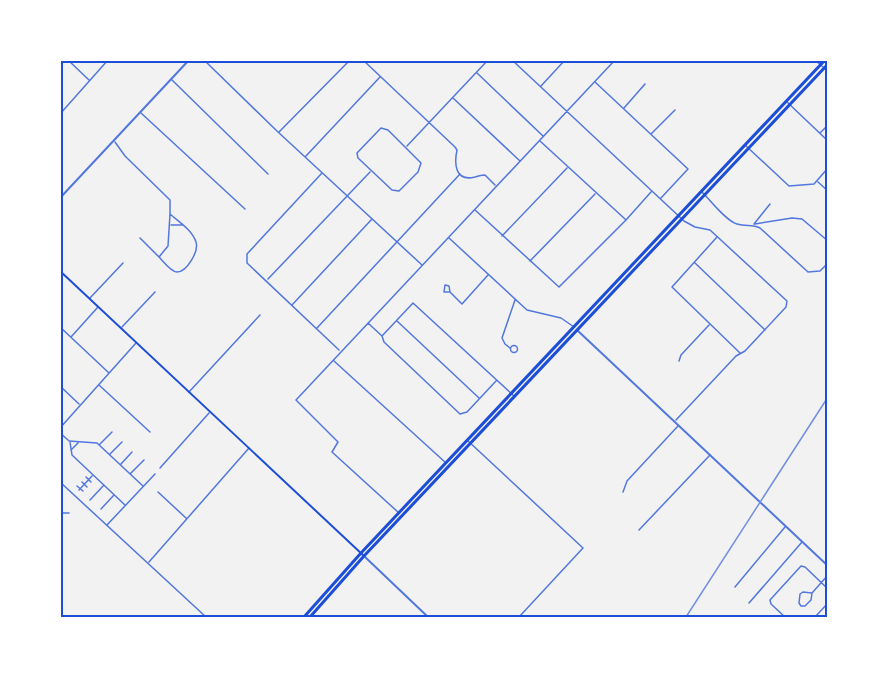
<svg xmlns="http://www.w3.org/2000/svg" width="888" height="677" viewBox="0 0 888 677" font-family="'Playfair Display',serif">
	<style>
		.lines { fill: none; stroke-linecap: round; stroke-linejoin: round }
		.minor { stroke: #5277de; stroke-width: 1.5 }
		.tertiary { stroke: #5277de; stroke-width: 2 }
		.secondary { stroke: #1d4ed8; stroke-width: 2 }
		.primary { stroke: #1d4ed8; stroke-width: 3 }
		.rail { stroke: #7290e2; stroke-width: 1.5 }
		.neatline { fill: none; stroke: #1d4ed8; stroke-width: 2 }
	</style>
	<rect width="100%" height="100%" fill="#f2f2f2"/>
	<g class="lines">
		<path class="minor" d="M68,60l21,20
			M204,60l74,72 144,133
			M363,60l92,87 2,3c-3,14 -2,32 18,27 3,-1 6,-2 10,-2l10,10
			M512,60l172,161 11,6 15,3 77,71 -1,6 -41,44 -9,5 -60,64
			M766,60h1
			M815,60l8,7
			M477,73l66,63
			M172,80l96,94
			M595,82l93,87 -27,29
			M541,86l24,-26
			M453,98l67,63
			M787,102l41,39
			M624,108l21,-24
			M141,113l104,96
			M60,114l48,-54
			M381,128l7,2 33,33 -3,9 -19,19 -7,-1 -34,-32 -1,-5z
			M279,132l71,-72
			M820,133l8,-8
			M651,134l24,-24
			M540,141l85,78
			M115,142l10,14 45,44v14
			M745,145l44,41 25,-2 14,-16
			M407,146l81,-86
			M306,156l74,-79
			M322,173l-75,81v9l92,87
			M818,182l10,9
			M702,192c9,9 24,29 35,32 9,3 15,0 23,4l48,44 12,-1 8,-8
			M475,210l84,77 67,-67 25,-28
			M170,214c9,8 22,16 26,28 3,9 -9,30 -19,30 -6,0 -14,-11 -18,-15l9,-11z
			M754,224l16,-20
			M755,224l37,-6 10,1 26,22
			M171,225h12
			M502,236l65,-68
			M717,237l-45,50 68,66
			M140,238l19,19
			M449,238l78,72 34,8 13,9
			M530,261l65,-67
			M695,263l70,67
			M268,279l102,-107
			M450,292h-6l1,-7 4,1 1,6 12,12 26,-29
			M90,298l33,-35
			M292,305l80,-86
			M397,321l82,77
			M368,323l14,13 2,6 76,72 7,-2 29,-31
			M60,327l49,46
			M122,327l33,-35
			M317,328l143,-154
			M382,336l31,-33 101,93
			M71,337l27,-30
			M510.5 349a3.5 3.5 0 1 1 7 0a3.5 3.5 0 1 1-7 0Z
			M510,348l-5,-4 -3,-6 13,-38
			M334,361l112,102
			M679,361l2,-6 28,-30
			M99,385l51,47
			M60,386l19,18
			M189,392l71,-77
			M60,428l76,-85
			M60,433l8,7
			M467,440l116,108 -64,69
			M69,441l28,2 46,43
			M70,442l2,13 53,50
			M100,444l12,-12
			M71,450l7,-7
			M110,454l12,-12
			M121,464l11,-12
			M160,468l49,-55
			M130,474l14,-14
			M86,477l5,5
			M60,482l146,135
			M82,482l5,5
			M77,486l6,5
			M79,490l13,-14
			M158,492l28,26
			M623,492l4,-11 51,-55
			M90,500l14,-15
			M101,509l13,-14
			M60,513h9
			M399,513l-67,-61 6,-10 -42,-42 319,-340
			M107,525l48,-51
			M639,530l71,-75
			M149,562l100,-114
			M735,587l50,-60
			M812,593l-9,-1 -3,2 -1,9 2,3h4l6,-6 1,-7 16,-18
			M749,603l53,-61
			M785,617l-14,-13 -1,-4 31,-34 4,1 23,22
			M815,617l13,-14"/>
		<path class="tertiary" d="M60,198l129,-138
			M577,330l251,236
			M364,556l64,61"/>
		<path class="secondary" d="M60,271l304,285"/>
		<path class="primary" d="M304,617l57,-64 464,-493
			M310,617l54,-61 464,-492"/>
		<path class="rail" d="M686,617l142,-220"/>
	</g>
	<rect width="888" height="677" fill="none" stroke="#ffffff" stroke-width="123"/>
	<rect x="62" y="62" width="764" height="554" class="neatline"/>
</svg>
